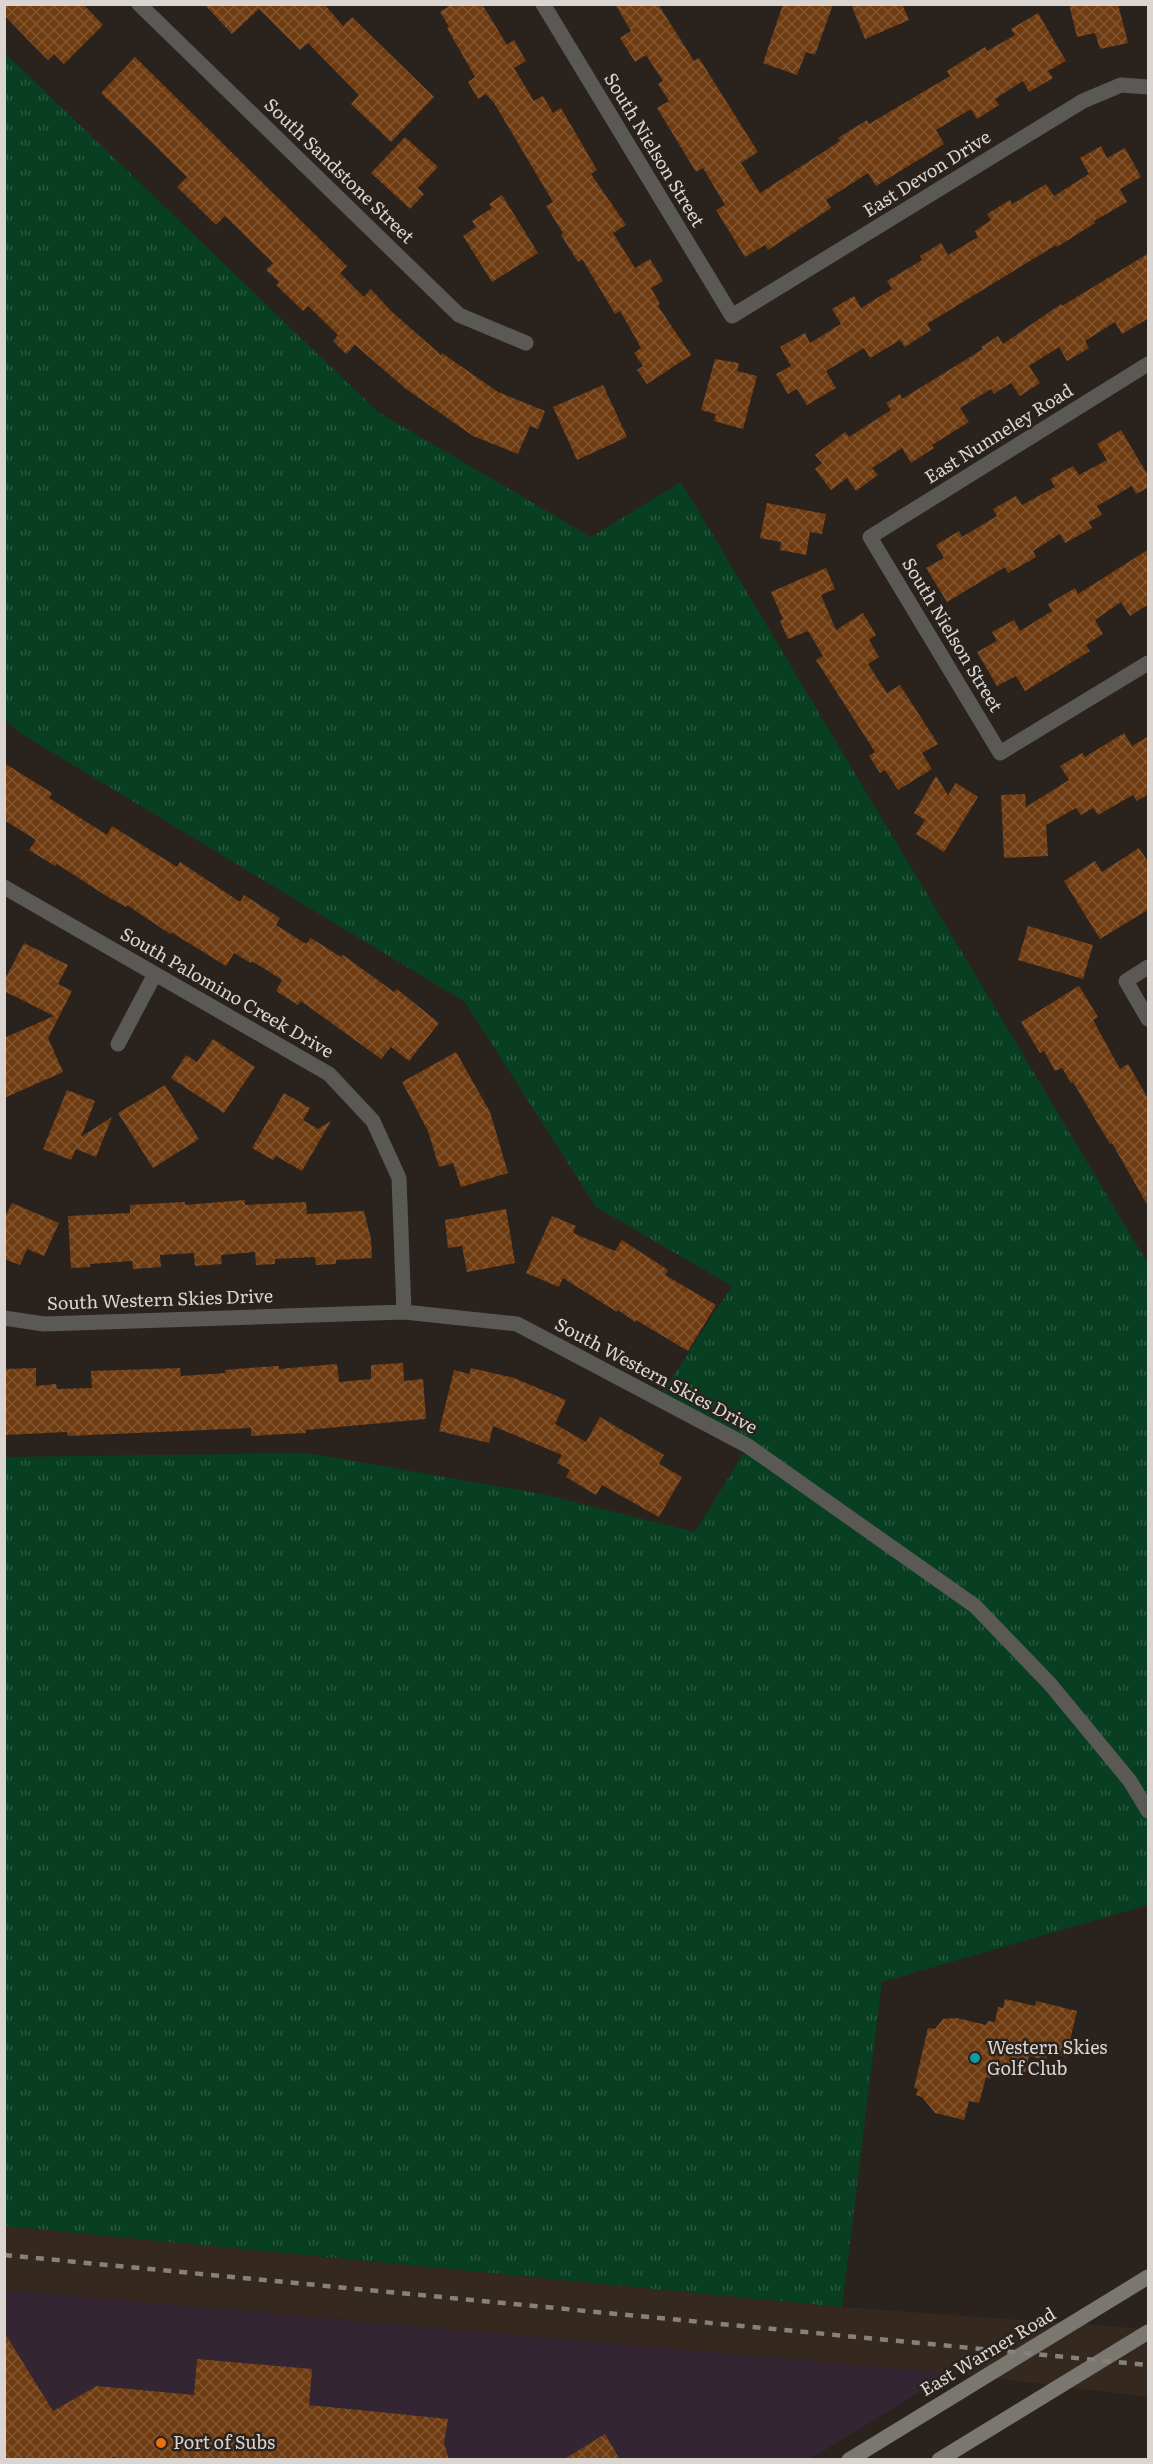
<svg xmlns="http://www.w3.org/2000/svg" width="1153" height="2464" viewBox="0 0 1153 2464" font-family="Literata,serif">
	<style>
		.commercial { fill: #332632 }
		.built { fill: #35281f }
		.grass { fill: url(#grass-tufts) }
		.building { fill: url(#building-cross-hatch) }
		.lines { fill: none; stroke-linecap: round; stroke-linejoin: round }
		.minor { stroke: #5b5955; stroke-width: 15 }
		.secondary { stroke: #7a7670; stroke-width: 15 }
		.rail { stroke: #87817c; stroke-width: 4.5; stroke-dasharray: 8 8; stroke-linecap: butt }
		.culture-dot { fill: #0f9aa8; stroke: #2a221d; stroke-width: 2 }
		.food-dot { fill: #e8710a; stroke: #2a221d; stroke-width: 2 }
		.labels { text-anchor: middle; stroke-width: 5; stroke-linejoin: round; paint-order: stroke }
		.street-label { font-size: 18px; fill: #dad5d1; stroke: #2a221d }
		.poi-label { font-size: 18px; fill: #dad5d1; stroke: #2a221d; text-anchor: start }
	</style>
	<defs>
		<pattern id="grass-tufts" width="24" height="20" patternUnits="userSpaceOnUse" patternTransform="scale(1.5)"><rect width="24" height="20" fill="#083e22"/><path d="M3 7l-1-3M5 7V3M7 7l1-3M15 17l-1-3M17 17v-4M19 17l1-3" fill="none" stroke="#2b5941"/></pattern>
		<pattern id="building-cross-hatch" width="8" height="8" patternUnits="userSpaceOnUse" patternTransform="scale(1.5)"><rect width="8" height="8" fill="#6f3b11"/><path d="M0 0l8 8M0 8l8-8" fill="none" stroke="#835633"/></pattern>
	</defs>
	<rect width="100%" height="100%" fill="#2a221d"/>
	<path class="commercial" d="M4,2290l947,83 -141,86h-805z"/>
	<path class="built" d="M4,2226l838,81 306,22v68l-197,-24 -946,-83z"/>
	<path class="grass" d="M4,52l374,360 213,125 90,-55 467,782v641l-266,77 -40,325 -837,-81v-769l303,-4 234,41 153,38 53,-86 -90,-47 74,-113 -136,-79 -131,-205 -445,-269 -15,-13z"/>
	<path class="building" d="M4,4h79l20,21 -39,39 -10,-10 -6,6 -20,-20 -24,-25z
		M204,4h120l19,22 9,-9 82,80 -43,45 -40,-38 8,-9 -51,-52 -8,7 -41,-41 -27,25z
		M452,4h30l25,41 7,-5 12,21 -12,7 20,33 9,-5 10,17 8,-5 36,62 -6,4 35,51 -13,8 22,35 15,-9 13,22 -12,7 9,16 -2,2 33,49 -44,29 -10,-14 6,-4 -9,-13 7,-5 -6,-11 -15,-26 -5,3 -33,-55 -4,3 -17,-27 2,-2 -17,-27 7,-4 -59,-99 -8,-9 -8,5 -10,-17 7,-5 -28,-49 2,-1 -9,-15z
		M615,4h43l36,57 5,-3 59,94 -17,11 19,30 80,-52 -2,-3 29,-18 2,4 81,-48 -3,-5 38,-24 2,4 28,-16 -4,-6 27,-16 28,48 -18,10 5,7 -24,14 -6,-11 -28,18 4,6 -22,14 -6,-10 -35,21 8,14 -68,42 -8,-13 -42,27 5,8 -63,42 -3,-5 -20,12 -29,-47 9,-5 -22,-37 -7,4 -39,-64 12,-7 -11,-17 5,-3 -17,-26 -11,7 -15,-24 11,-7z
		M783,4h50l-18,51 -9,-3 -9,23 -34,-12z
		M851,4h51l7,16 -44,19z
		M1069,4h49l10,39 -28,6 -5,-16 -18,4z
		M135,57l212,209 -7,7 24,24 7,-8 19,21 51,45 1,-2 56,39 47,19 -7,18 -8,-3 -12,28 -45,-18 -67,-47 -51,-44 -9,9 -13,-13 5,-6 -30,-29 -5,5 -27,-26 3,-3 -13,-12 7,-7 -48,-47 -9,9 -39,-38 10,-10 -86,-84z
		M405,137l33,30 -20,21 6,6 -14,15 -39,-36z
		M1101,146l6,12 18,-10 16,29 -21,12 7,13 -33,19 1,2 -38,24 -1,-2 -129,79 4,6 -26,17 -5,-7 -30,18 -6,-10 -38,23 10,17 -29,17 -10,-16 -9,5 -12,-20 15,-8 -11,-19 25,-14 5,10 31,-19 -9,-15 22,-13 7,12 31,-19 -5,-8 35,-21 -2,-4 21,-13 7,12 30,-18 -3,-6 16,-11 -4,-6 23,-14 2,4 34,-20 8,12 35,-22 -9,-16z
		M502,195l36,58 -46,29 -29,-46 13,-9 -4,-6 20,-13 -3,-4z
		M1149,253v65l-27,16 -7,-12 -30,19 4,7 -22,13 -8,-14 -30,19 11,17 -20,13 -9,-13 -17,11 -3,-5 -31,19 9,14 -37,23 2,3 -23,15 -9,-15 -30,20 6,7 -22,16 -9,-13 -16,12 -16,-21 7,-6 -7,-8 30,-23 4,5 42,-27 -5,-7 14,-9 2,5 81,-50 -2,-2 17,-11 5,8 58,-40 1,2z
		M715,359l24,4 -2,8 20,5 -14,53 -29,-8 2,-7 -15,-4z
		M603,385l24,52 -50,23 -24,-53z
		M1121,430l28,47v10l-13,7 -4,-8 -35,20 5,9 -13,7 3,6 -27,15 -5,-9 -27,17 3,6 -28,16 -3,-6 -58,35 -21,-34 18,-10 -8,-13 23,-14 3,6 35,-21 -4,-7 23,-13 6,9 33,-18 -5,-8 23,-13 6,9 28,-15 -10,-16z
		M767,503l59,11 -4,20 -12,-2 -4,23 -26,-5 1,-8 -21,-4z
		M1149,549v55l-19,12 -9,-14 -26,18 8,14 -17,11 4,6 -65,40 -9,-15 -19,10 -20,-34 20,-11 -5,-9 22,-12 6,11 32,-20 -4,-7 27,-16 3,6z
		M826,568l9,21 -14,6 15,35 27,-17 13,22 -7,5 10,17 -11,7 19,29 13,-8 38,59 -16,9 10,16 -34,21 -13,-20 -5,3 -11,-17 6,-4 -59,-92 7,-4 -15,-25 -20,8 -8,-18 3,-2 -12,-27z
		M1124,733l8,13 17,-10v58l-12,7 -4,-6 -35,20 -5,-7 -12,7 -5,-7 -30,17 2,31 -44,2 -3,-63 24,-1 1,13 43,-27 -9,-14 22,-13 3,4z
		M4,763l48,30 -3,5 58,37 5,-9 65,41 3,-5 60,40 4,-7 36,23 -4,7 30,19 5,-6 30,19 2,-2 51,37 3,-3 42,34 -30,38 -18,-14 -10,12 -80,-58 -3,4 -22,-14 6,-11 -30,-19 -1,2 -17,-10 -8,13 -55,-34 -1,2 -43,-29 -1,2 -18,-10 -51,-33 -2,2 -26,-16 7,-10 -32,-20z
		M936,776l12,19 8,-12 22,14 -34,55 -28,-18 9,-14 -11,-7z
		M1139,848l10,15v46l-49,30 -36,-58 31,-20 7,11z
		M1028,926l65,19 -10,34 -65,-19z
		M24,943l44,22 -10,19 14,7 -24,47 15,34 -59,26v-60l50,-22 -50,-25v-10z
		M1079,986l19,31 -5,3 27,49 8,-5 21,36v108l-37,-65 -2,1 -37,-62 -2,1 -9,-15 -7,3 -11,-20 -4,2 -19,-31z
		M213,1039l42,28 -31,46 -53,-35 15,-23 11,7z
		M456,1052l34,60 18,61 -47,14 -8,-24 -14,4 -11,-36 -26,-49z
		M165,1085l34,54 -46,29 -35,-55z
		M67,1090l28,11 -14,36 31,-20 -16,40 -20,-8 -5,11 -28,-11z
		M284,1093l26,15 -7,12 15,9 13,-8 -29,50 -26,-15 -3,4 -21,-12z
		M245,1200v5l61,-3 1,12 57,-3 7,28 1,19 -36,2v4l-20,1 -1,-8 -40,2v5l-19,1 -1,-13 -34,3 1,9 -27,2 -1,-13 -34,2 1,12 -28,2 -1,-8 -42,3v3l-19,1 -3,-52 62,-3v-8l55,-3v3z
		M12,1203l47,20 -15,33 -17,-7 -7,16 -16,-6v-40z
		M506,1209l9,54 -48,9 -5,-26 -14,2 -3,-28z
		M552,1216l24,10 -3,7 42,18 7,-11 46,30 -3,5 51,30 -28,46 -52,-31 -1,2 -17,-12 -1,2 -54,-34 -4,9 -33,-14z
		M403,1363l1,18 19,-2 3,40 -120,11v3l-55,3v-8l-183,8 -1,-4 -62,3 -1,-66 32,-1v18l20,-2 1,5 35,-1 -1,-17 89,-3 1,8 45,-3 -1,-3 23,-2 31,-2v3l58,-5 2,18 32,-3v-14z
		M471,1368l43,10 52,22 -11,24 31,18 14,-25 64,38 -5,9 23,13 -23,40 -57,-32 -6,10 -30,-18 4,-7 -13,-7 5,-8 -69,-29 -4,17 -50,-12 15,-61 15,4z
		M1005,1999l30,7 1,-5 41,10 -11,46 -18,-5 -2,8 -17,-4 -4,17 -20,-5 -2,6 -11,-3 -2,8 -4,-2 -7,26 -10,-2 -5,19 -29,-7 -13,-16 -6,-2 2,-6 -4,-1 14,-60 7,1 8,-10 14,-1 29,7 2,-4 7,1 3,-15 5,1z
		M4,2332l49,79 44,-25 97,9 3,-36 115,10 -3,36 139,14 -4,24 5,17h-316l-20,-3 -4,3h-105z
		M605,2434l15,26h-57z"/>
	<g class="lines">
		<path class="minor" d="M139,4l320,311 67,28
			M543,4l189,312 351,-215 38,-16 27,2
			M1148,364l-278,173 130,216 148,-90
			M4,887l325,187 44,47 26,57 5,134
			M1148,967l-22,14 22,38
			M118,1044l37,-70
			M4,1318l40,6 360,-12 113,12 231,122 227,160 75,78 80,97 18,30"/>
		<path class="secondary" d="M849,2460l299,-183
			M939,2460l209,-128"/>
		<path class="rail" d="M4,2255l1144,110"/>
	</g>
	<circle class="culture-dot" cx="975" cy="2058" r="6"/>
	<circle class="food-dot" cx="161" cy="2443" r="6"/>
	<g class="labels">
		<g class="street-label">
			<text transform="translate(654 150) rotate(59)" y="6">South Nielson Street</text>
			<text transform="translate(339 171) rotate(44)" y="6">South Sandstone Street</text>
			<text transform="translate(927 174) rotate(-32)" y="6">East Devon Drive</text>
			<text transform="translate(999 434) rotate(-32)" y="6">East Nunneley Road</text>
			<text transform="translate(952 635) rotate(59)" y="6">South Nielson Street</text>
			<text transform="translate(227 993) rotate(30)" y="6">South Palomino Creek Drive</text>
			<text transform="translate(160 1300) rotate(-2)" y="6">South Western Skies Drive</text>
			<text transform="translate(656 1376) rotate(28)" y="6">South Western Skies Drive</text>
			<text transform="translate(988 2352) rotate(-31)" y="6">East Warner Road</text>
		</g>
		<g class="poi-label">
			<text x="987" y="2054">Western Skies<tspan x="987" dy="21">Golf Club</tspan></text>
			<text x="173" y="2449">Port of Subs</text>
		</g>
	</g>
	<rect width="1153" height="2464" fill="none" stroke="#dad5d1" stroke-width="12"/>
</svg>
